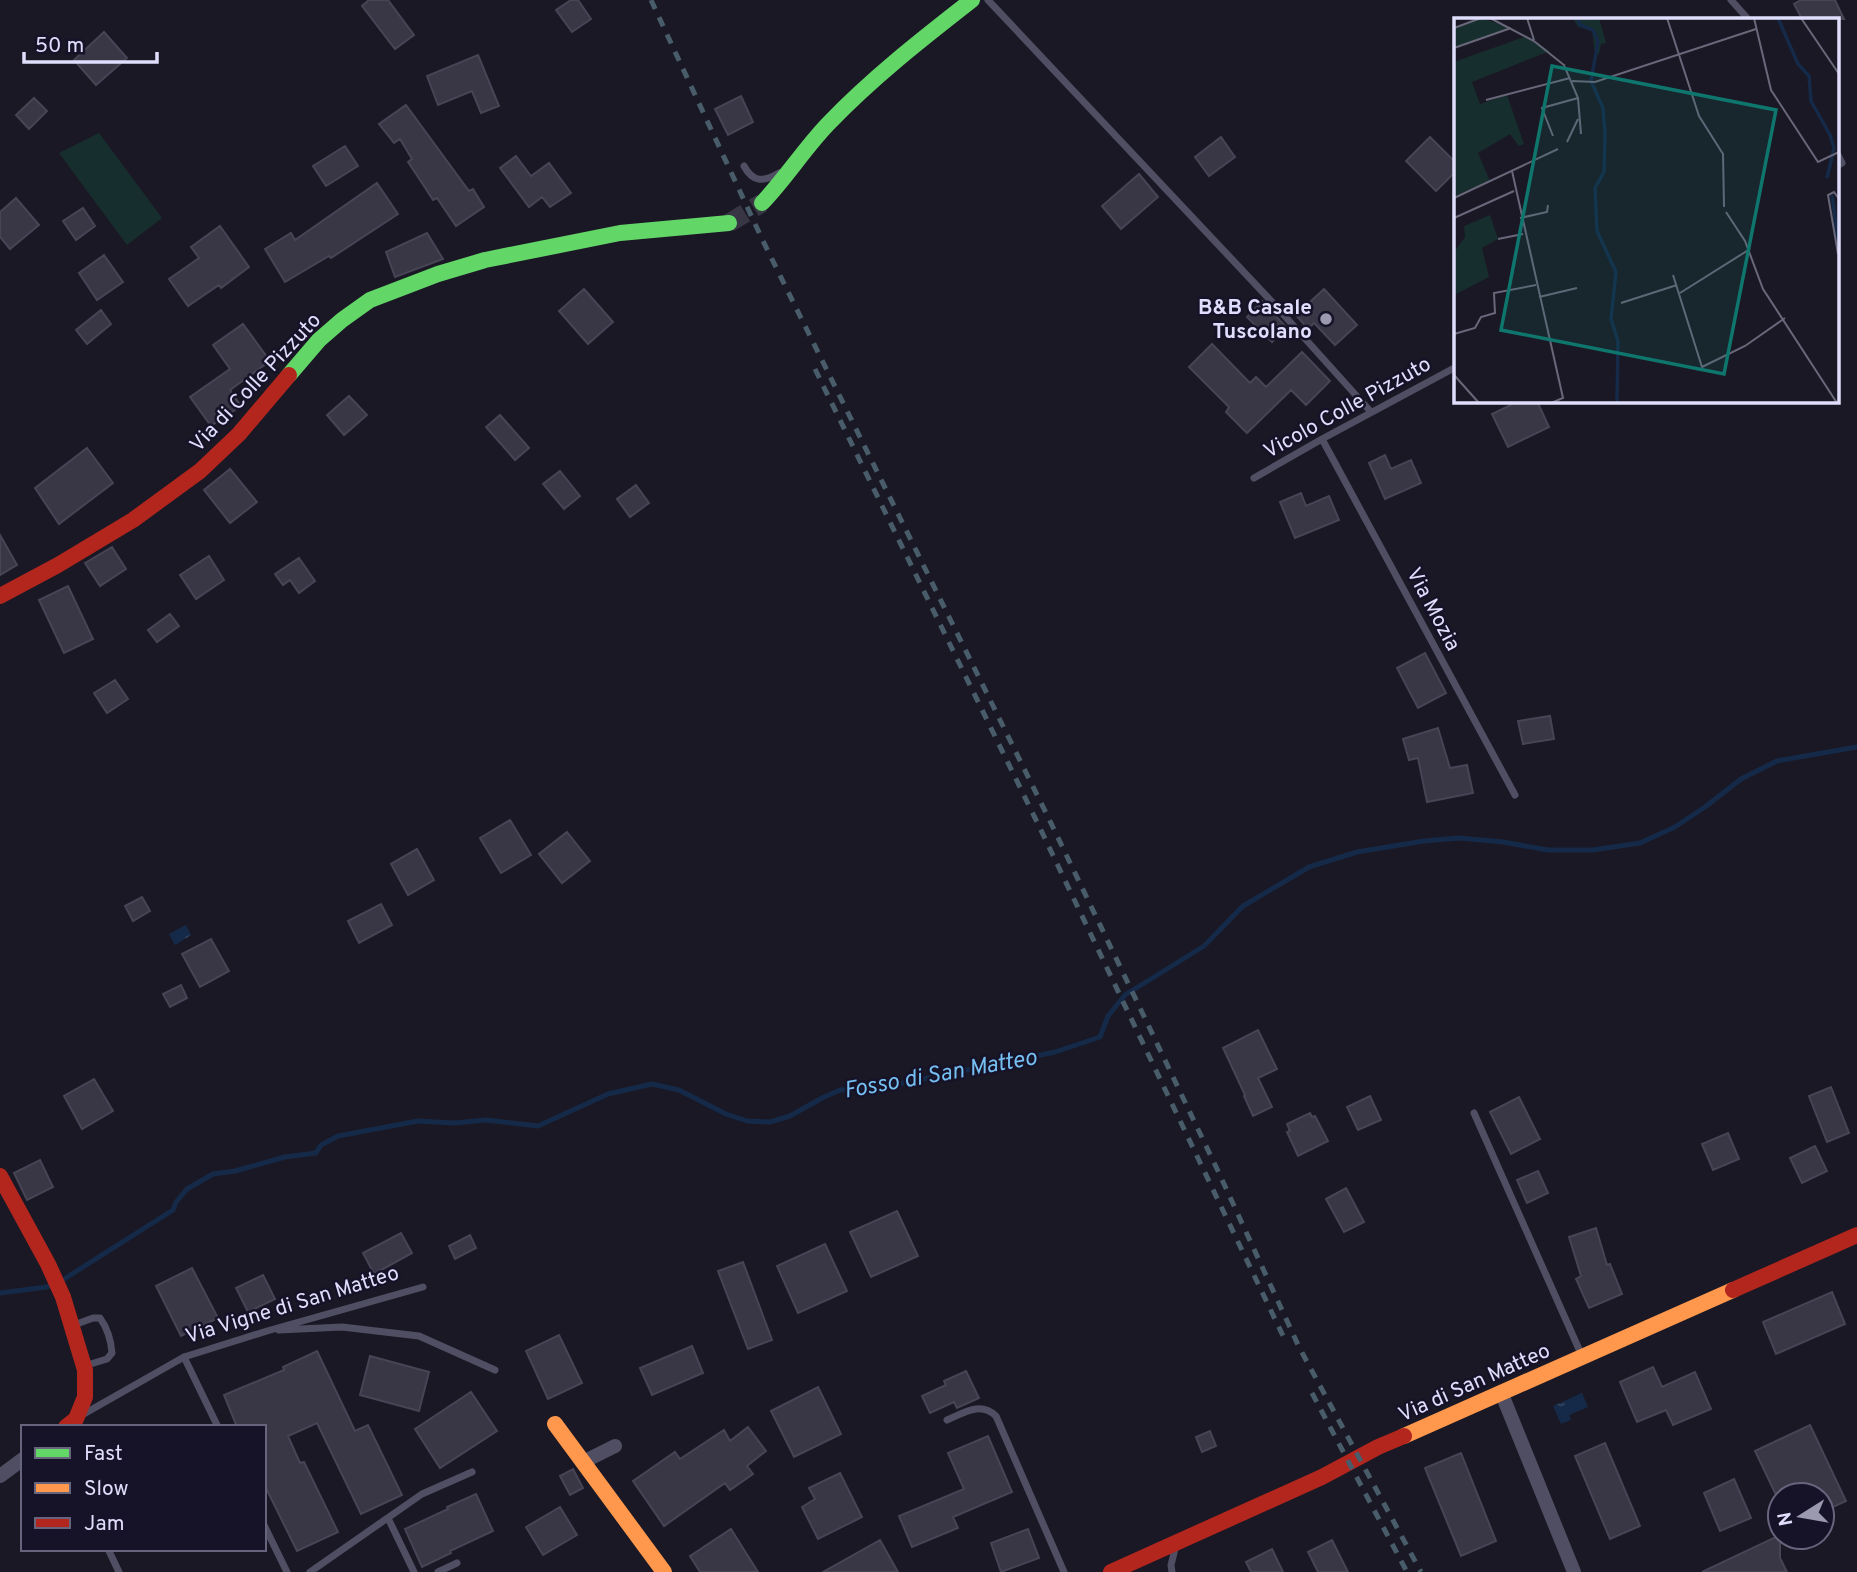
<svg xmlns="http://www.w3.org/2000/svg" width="1857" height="1572" viewBox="0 0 1857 1572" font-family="Overpass,sans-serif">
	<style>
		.park { fill: #172e2e }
		.water { fill: url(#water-ripples) }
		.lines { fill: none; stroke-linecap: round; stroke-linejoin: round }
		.stream { stroke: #152a48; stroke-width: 5 }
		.building { fill: #393745; stroke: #474456; stroke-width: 2 }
		.secondary-tunnel { stroke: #383644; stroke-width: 19; stroke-dasharray: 19 10; stroke-linecap: butt }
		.lane { stroke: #4f4e63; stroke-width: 7 }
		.street { stroke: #4f4e63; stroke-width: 14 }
		.fast { stroke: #63d668; stroke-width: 16 }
		.slow { stroke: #ff974d; stroke-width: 16 }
		.jam { stroke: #b3261e; stroke-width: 16 }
		.rail { stroke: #485c6a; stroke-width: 5; stroke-dasharray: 10 9; stroke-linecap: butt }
		.poi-dot { fill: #9b99b0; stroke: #161329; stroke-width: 2.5 }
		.labels { text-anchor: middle; stroke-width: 5; stroke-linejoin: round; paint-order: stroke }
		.poi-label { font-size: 21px; font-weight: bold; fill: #e0defc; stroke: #161329; text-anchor: end }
		.street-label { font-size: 21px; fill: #e0defc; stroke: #161329 }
		.water-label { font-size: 23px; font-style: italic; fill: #76bff2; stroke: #161329 }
		.inset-river { fill: none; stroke: #152a48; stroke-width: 3.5 }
		.inset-road { fill: none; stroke: #69677a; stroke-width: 2 }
		.view { fill: #0f766e; fill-opacity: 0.15; stroke: #0f766e; stroke-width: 3.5 }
		.inset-edge { fill: none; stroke: #e0defc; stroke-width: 3.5 }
	</style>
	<defs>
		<pattern id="water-ripples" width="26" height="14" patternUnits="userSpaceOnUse" patternTransform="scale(1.75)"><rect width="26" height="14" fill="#152a48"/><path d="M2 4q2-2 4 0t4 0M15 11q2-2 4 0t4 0" fill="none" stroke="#374863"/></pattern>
	</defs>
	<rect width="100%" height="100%" fill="#1a1824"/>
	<path class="park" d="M99,133l63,85 -35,27 -68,-92z"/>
	<path class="water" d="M186,925l5,10 -16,10 -6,-11z
		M1582,1393l6,14 -19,8 2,5 -10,4 -8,-18z"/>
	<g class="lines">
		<path class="stream" d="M61,1281l112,-71 3,-8 11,-13 26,-15 22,-3 50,-14 31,-4 5,-8 17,-9 80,-15 36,2 33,-3 51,6 70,-32 44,-10 27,6 47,24 21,7 23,1 20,-6 32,-18 18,-8 48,-4 167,-34 45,-15 8,-21 17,-21 79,-49 39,-40 66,-39 48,-15 67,-11 35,-3 44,4 45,8h45l47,-7 35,-16 30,-20 36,-28 36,-18 80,-14
			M0,1293l47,-6 5,-2"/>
	</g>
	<path class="building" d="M369,0h19l26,35 -19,14 -33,-43z
		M571,0h7l13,19 -19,13 -16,-22z
		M1801,0h34l9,19h-42l-8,-15z
		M104,32l23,26 -31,27 -22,-25z
		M478,55l21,51 -18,7 -9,-22 -34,14 -11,-29z
		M741,96l12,26 -25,13 -13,-26z
		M34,98l13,13 -18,18 -13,-14z
		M406,105l63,86 4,-2 11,18 -28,19 -19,-28 -4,2 -11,-17 -14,-21 4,-3 -12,-20 -6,4 -15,-19z
		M1221,137l14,20 -26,19 -14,-19z
		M1430,137l26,26v8l-20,20 -30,-30z
		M345,146l13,20 -32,20 -13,-20z
		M516,156l15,20 18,-13 22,30 -21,14 -8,-10 -13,10 -29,-39z
		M1139,174l19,23 -37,32 -19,-23z
		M377,183l21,31 -67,44 -2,-2 -44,26 -20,-33 26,-16 4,7z
		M16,198l23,27 -29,24 -10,-12v-25z
		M83,208l12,18 -19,14 -13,-19z
		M220,226l29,41 -28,21 -2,-3 -31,21 -19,-27 30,-21 -8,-11z
		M427,233l16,26 -48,18 -9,-25z
		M104,255l19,27 -26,18 -18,-27z
		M584,289l29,33 -25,22 -29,-33z
		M1324,289l33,36 -22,20 -21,-22 -6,6 -12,-14z
		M1262,301l24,26 -14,15 -25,-25z
		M101,310l10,14 -24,20 -11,-14z
		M243,324l27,37 -40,29 11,16 -30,20 -21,-29 40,-28 -17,-24z
		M1212,344l38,39 6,-6 10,10 36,-35 28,29 -24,24 -15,-15 -44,43 -21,-21 3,-5 -40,-40z
		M349,396l18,19 -23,20 -17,-20z
		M1519,401h18l12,26 -41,20 -16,-33z
		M500,415l29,33 -14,12 -29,-33z
		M87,448l26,35 -54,41 -24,-36z
		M1385,455l6,14 20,-9 10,23 -36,16 -16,-36z
		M230,469l27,33 -27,21 -26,-33z
		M560,471l20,25 -16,13 -21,-25z
		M636,485l13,18 -19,14 -13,-18z
		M1301,493l5,13 23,-10 10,24 -44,18 -15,-36z
		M0,535l17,30 -17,10z
		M112,547l14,22 -26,17 -15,-23z
		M209,556l15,24 -28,19 -16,-24z
		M299,558l16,23 -16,12 -9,-13 -7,5 -8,-11z
		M68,586l25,53 -29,14 -25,-53z
		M170,614l9,12 -22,16 -9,-12z
		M1425,653l21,40 -28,15 -21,-40z
		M115,680l13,19 -21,14 -13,-20z
		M1550,716l4,23 -31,5 -5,-23z
		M1438,728l12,40 17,-3 6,28 -46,9 -9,-44 -9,2 -6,-21z
		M510,820l21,35 -30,18 -21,-35z
		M567,832l23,29 -28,22 -23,-29z
		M417,849l17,31 -26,15 -17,-31z
		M142,897l8,14 -17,10 -8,-15z
		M381,904l11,21 -33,18 -11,-22z
		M211,939l18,32 -29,16 -18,-33z
		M181,985l6,13 -17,9 -7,-13z
		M1258,1030l19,39 -19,9 14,29 -19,9 -9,-20 1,-1 -22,-47z
		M94,1079l19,32 -31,18 -18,-33z
		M1831,1087l18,46 -22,9 -18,-46z
		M1370,1096l11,24 -23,10 -11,-23z
		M1519,1097l21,42 -29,15 -21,-42z
		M1310,1113l2,4 3,-1 13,25 -30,15 -11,-24 3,-1 -3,-7z
		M1728,1133l11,26 -26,11 -11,-26z
		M1815,1146l12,25 -25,12 -12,-25z
		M40,1160l13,27 -26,13 -13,-27z
		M1538,1171l10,22 -21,10 -10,-23z
		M1346,1188l18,34 -20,10 -18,-33z
		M897,1211l21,45 -47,21 -21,-45z
		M1596,1228l11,37 3,-1 12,30 -33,14 -13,-29 5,-3 -12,-39z
		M401,1233l11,20 -38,21 -11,-21z
		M470,1235l6,13 -21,11 -6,-13z
		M825,1244l22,47 -49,22 -21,-47z
		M743,1262l29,78 -24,9 -30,-78z
		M192,1268l26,50 -37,18 -25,-50z
		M263,1275l12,24 -27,13 -12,-24z
		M1832,1292l13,32 -69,30 -13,-32z
		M559,1335l23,48 -34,16 -22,-48z
		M692,1346l11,27 -51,22 -12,-27z
		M317,1351l38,80 13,-6 34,70 -41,19 -44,-91 -29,13 12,27 4,-1 34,70 -41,19 -33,-67v-57h-27l-13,-32 60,-25 -1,-3z
		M370,1356l59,16 -10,39 -59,-16z
		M1653,1367l9,20 33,-15 16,37 -38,16 -7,-15 -29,12 -17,-40z
		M966,1371l13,27 -22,10 -3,-6 -24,11 -8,-17 24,-11 -2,-4z
		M818,1387l23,47 -47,23 -23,-46z
		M471,1392l26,39 -57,37 -25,-39z
		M1810,1425l36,76 -24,11v-17h-46l-21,-44z
		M748,1427l18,24 -19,15 6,8 -23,16 -5,-7 -61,43 -31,-45 42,-29 5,7 44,-29 6,11z
		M1210,1431l6,15 -14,6 -6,-15z
		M988,1436l24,56 -59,25 5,11 -46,19 -13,-31 65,-27 -16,-36z
		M1605,1443l35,83 -30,13 -35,-83z
		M1461,1453l35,88 -35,15 -36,-88z
		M573,1469l10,19 -13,7 -10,-19z
		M840,1473l22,44 -44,22 -16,-32 13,-8 -6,-11z
		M1734,1479l17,39 -31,13 -16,-38z
		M476,1494l17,37 -43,20 1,2 -29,14 -17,-38 43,-20 -1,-2z
		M560,1507l17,28 -34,20 -17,-28z
		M731,1529l27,43h-58l-10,-16z
		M1028,1529l11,29 -38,14 -10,-29z
		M1780,1535v23l7,14h-85z
		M880,1540l18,32h-75z
		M1332,1540l16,32h-30l-10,-20z
		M1272,1549l11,23h-32l-5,-10z"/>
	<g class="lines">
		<path class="secondary-tunnel" d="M729,223l33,-20"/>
		<path class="lane" d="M988,0l285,303 98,109
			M1731,0l17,19
			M1838,155l4,8 -4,2
			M744,166c9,17 20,16 35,7
			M1322,439l193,356
			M1254,478l68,-39 134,-72
			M1474,1113l108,243
			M74,1325l19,-7h7c8,11 11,22 12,35l-5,6 -23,7
			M279,1330l63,-3 77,9 76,34
			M184,1357l34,70
			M82,1415l102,-58 83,-26 156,-44
			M947,1420c17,-7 33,-19 49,-4l68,156
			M388,1518l26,54
			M264,1525l23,47
			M108,1549l11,23
			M310,1572l112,-78 50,-22
			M438,1572l19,-9
			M1172,1572l-1,-7 5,-20"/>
		<path class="street" d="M1501,1392l73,180
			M583,1462l32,-16
			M0,1476l23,-17"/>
		<path class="fast" d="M762,203c24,-25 42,-54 66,-79 44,-46 94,-85 144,-124
			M289,375l30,-35 23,-20 28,-20 68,-26 47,-14 135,-27 109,-10"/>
		<path class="slow" d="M555,1424l109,148
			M1404,1436l329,-146"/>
		<path class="jam" d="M0,596l58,-31 75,-45 67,-49 39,-37 50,-59
			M0,1176l48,88 15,33 22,73v27l-9,22 -10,8
			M1733,1290l124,-55
			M1111,1572l211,-95 56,-30 26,-11"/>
		<path class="rail" d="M651,0l112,241 286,578 91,189 78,163 81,176 122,225
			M815,369l223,455 247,516
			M1312,1393l95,179"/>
	</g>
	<circle class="poi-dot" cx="1326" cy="319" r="7"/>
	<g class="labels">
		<g class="poi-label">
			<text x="1312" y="314">B&amp;B Casale<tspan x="1312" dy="24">Tuscolano</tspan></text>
		</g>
		<g class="street-label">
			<text transform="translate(255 382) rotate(-47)" y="7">Via di Colle Pizzuto</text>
			<text transform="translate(1347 407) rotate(-29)" y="7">Vicolo Colle Pizzuto</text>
			<text transform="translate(1434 609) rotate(62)" y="7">Via Mozia</text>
			<text transform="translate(292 1304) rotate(-17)" y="7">Via Vigne di San Matteo</text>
			<text transform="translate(1474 1382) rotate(-24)" y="7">Via di San Matteo</text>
		</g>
		<g class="water-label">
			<text transform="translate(940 1073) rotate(-10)" y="8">Fosso di San Matteo</text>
		</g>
	</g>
	<g transform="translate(1454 18)">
		<rect width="385" height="385" fill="#1a1824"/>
		<path d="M27,0l31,10 -58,20v-20zM119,0h26l7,25 -5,1 -2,10 -4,1 -3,-25 -14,-3zM73,18l23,15 -78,31 8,22 27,-9 17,49 -5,2 -9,-12 -32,19 12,28 -36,15v-134zM36,197l8,24 -16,9 7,29 -35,18v-43l11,-15 -1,-11z" fill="#172e2e"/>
		<path class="inset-river" d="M124,0l2,7 13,5 5,12 -7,39 12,27 2,26 -1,38 -9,16 2,43 19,41 -5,47 7,22 -1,62M324,0l20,46 11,12 2,25 19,34 4,13 -7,30M378,177l7,53"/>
		<path class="inset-road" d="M36,0l44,23 30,24 14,33 3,36M73,0l7,22M213,0l32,98 24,38 1,53M300,0l17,72 47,72 21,-10M347,0l38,56M0,10l27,-10M0,30l57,-20M118,63l23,1 161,-53M32,82l84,-22M99,118l-11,-28 36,-10M113,124l11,-23M58,153l51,227 -12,5M0,180l104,-49M272,194l19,29 18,48 74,114M0,200l60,-27M66,200l27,-6 1,-7M44,221l25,-5M384,236l-10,-59 6,-3 5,7M219,257l29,92 43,-21 40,-28M226,275l70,-44M85,279l38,-9M167,285l56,-18M0,316l21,-6 6,-11 14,-4 -1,-20 42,-8M0,357l25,28"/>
		<path class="view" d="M98,48l224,44 -52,264 -223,-44z"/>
		<rect width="385" height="385" class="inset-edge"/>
	</g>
	<rect x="21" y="1425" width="245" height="126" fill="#161329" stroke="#67647d" stroke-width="2"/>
	<rect x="35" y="1448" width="35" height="10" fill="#63d668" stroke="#67647d" stroke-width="2"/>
	<text x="84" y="1460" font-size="21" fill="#e0defc">Fast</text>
	<rect x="35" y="1483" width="35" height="10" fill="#ff974d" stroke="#67647d" stroke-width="2"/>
	<text x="84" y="1495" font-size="21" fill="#e0defc">Slow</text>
	<rect x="35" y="1518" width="35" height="10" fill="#b3261e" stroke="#67647d" stroke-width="2"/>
	<text x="84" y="1530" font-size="21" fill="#e0defc">Jam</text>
	<g transform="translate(1801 1516) rotate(259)"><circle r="33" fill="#161329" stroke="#67647d" stroke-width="2"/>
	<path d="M0-5L12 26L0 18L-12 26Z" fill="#9b99b0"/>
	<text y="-10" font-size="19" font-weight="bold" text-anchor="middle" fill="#e0defc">N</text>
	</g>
	<path d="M24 52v10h133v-10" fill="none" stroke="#e0defc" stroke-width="3.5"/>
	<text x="35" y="52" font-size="21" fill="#e0defc" stroke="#161329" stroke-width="5" paint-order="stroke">50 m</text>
</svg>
